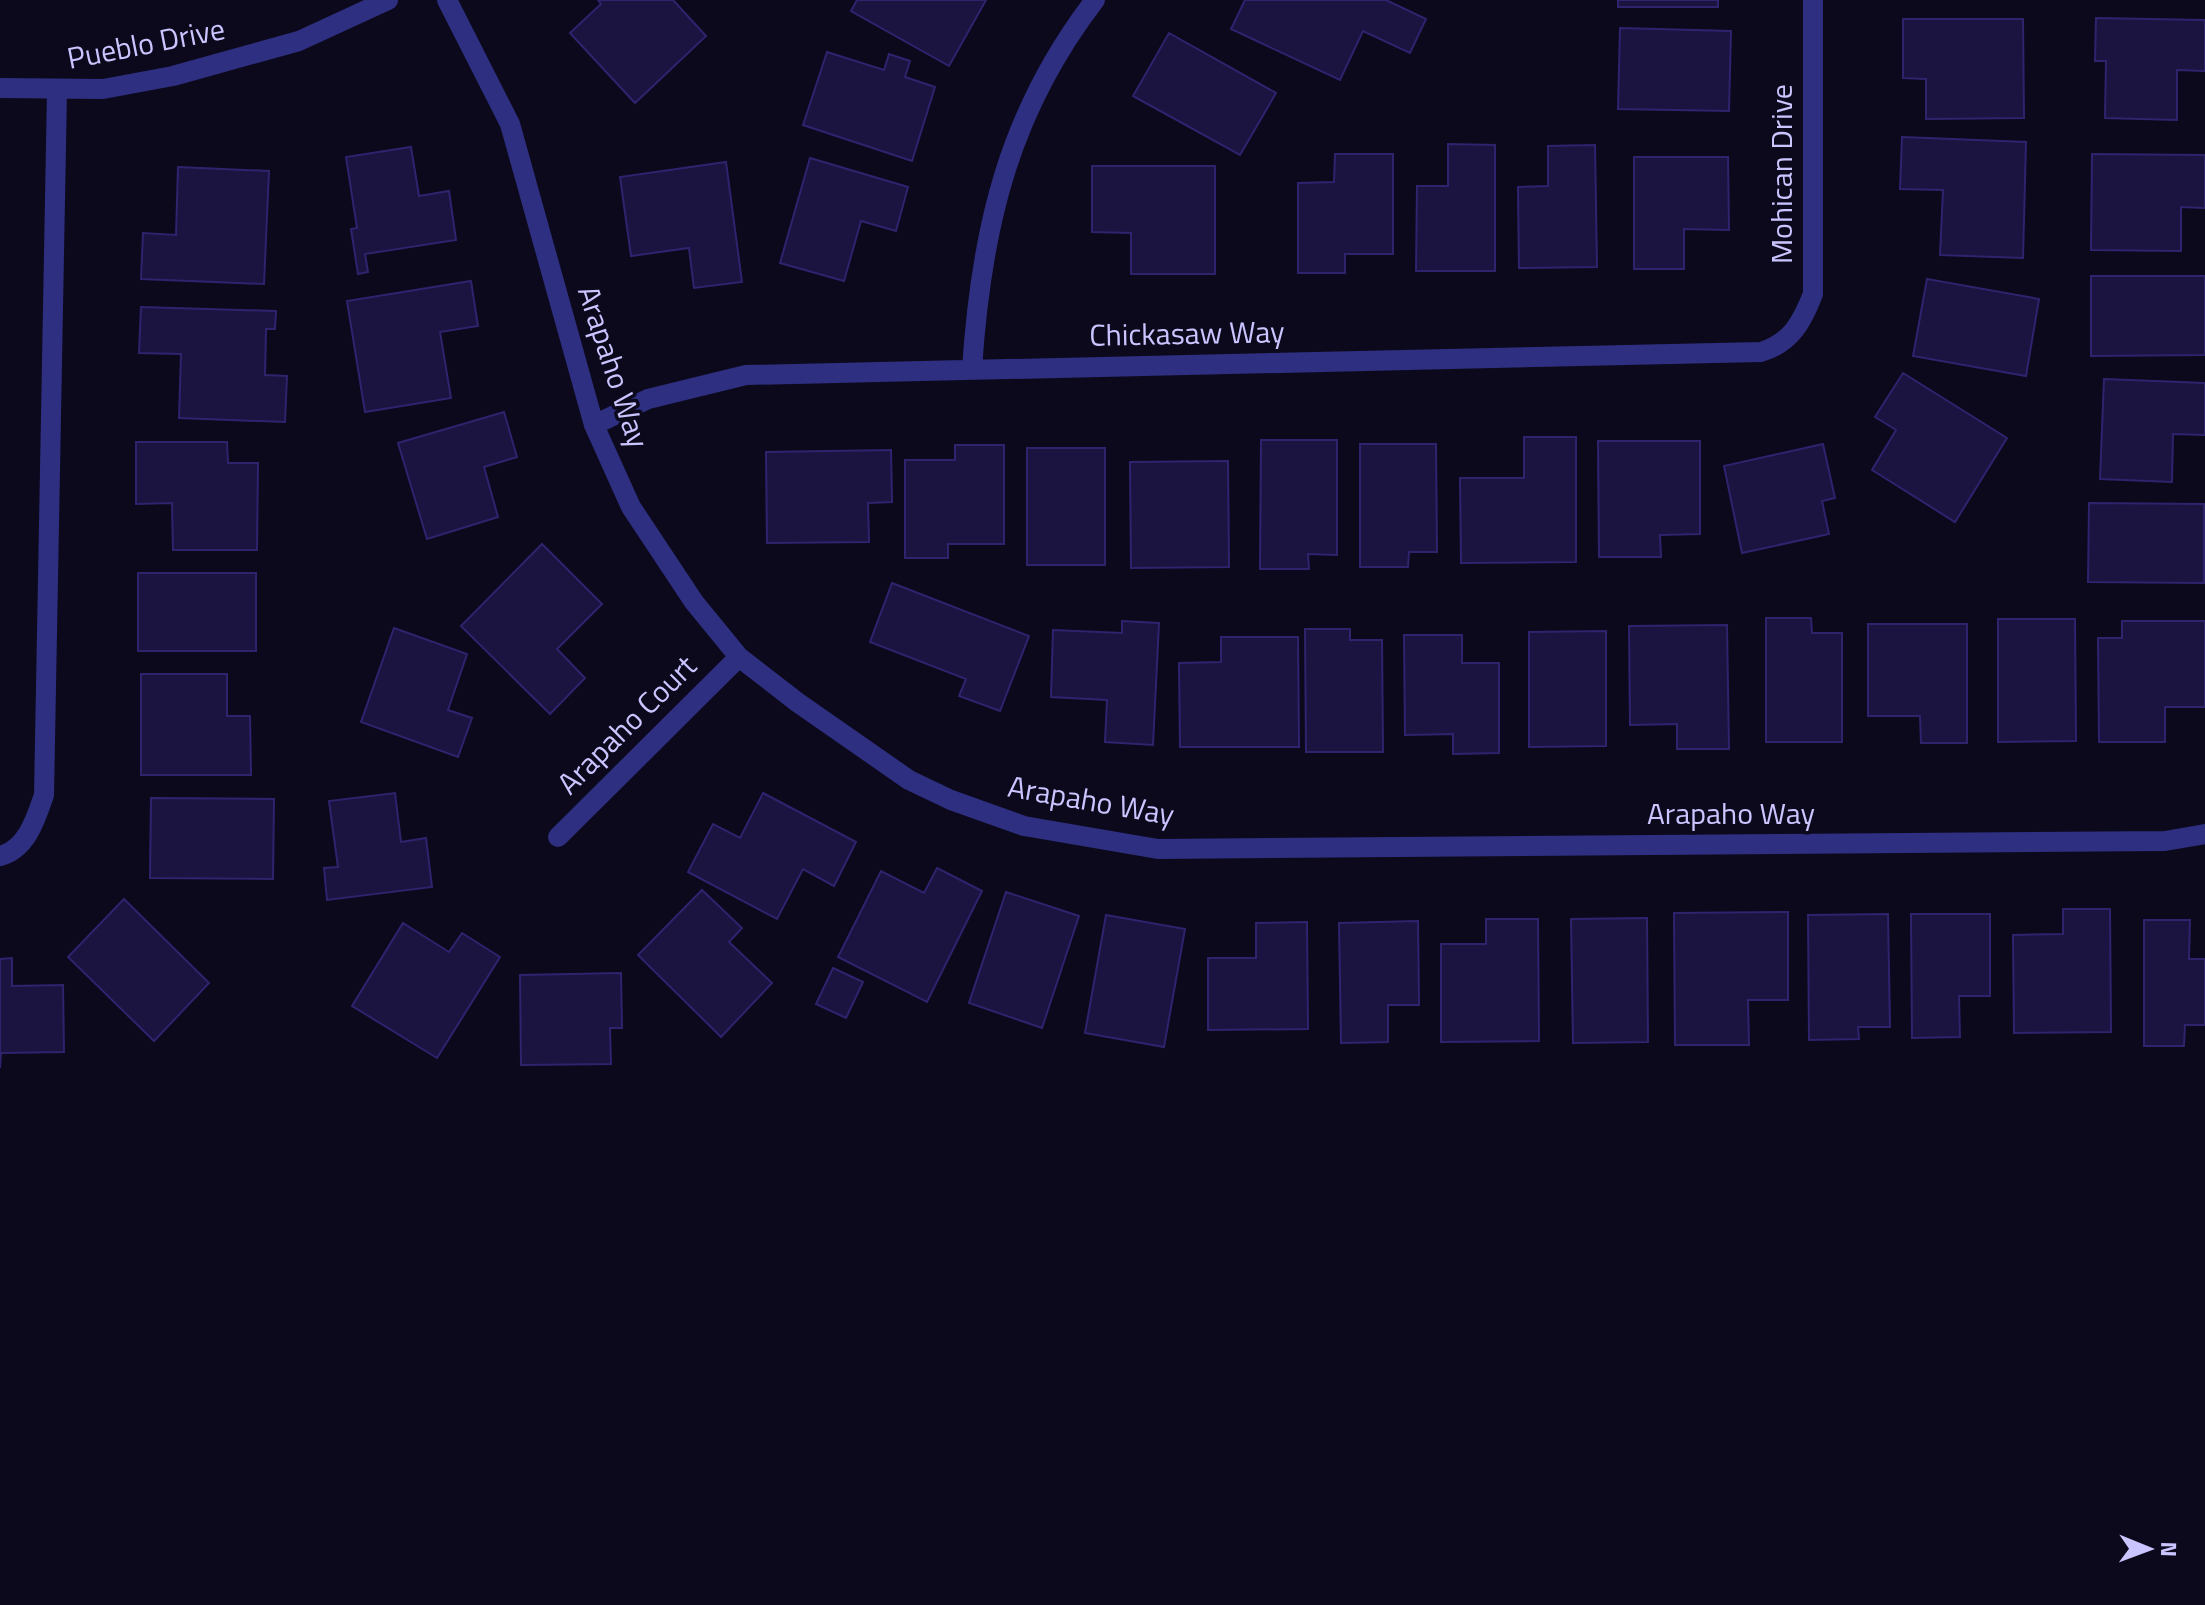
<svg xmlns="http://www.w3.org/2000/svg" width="2205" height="1605" viewBox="0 0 2205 1605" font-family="'Titillium Web',sans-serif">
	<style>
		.building { fill: #1b1340; stroke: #2f236e; stroke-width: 2 }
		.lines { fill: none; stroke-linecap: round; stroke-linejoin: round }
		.minor { stroke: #2f2f81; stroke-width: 20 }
		.labels { text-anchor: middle; stroke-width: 7; stroke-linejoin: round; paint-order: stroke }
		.street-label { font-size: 30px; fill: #cac5ff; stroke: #0c091d }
	</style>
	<rect width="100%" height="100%" fill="#0c091d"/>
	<path class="building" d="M598,0h75l33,36 -71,67 -65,-70 31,-29z
		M857,0h129l-37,66 -98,-55z
		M1245,0h141l40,19 -16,34 -47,-22 -23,49 -109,-51z
		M1618,0h100v7h-100z
		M2096,18l109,2v51l-28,-1v50l-72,-2 1,-57h-11z
		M1903,19h120l1,99 -98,1v-40l-23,-1z
		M1620,28l111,3 -2,80 -111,-2z
		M1169,33l107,60 -36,62 -107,-59z
		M827,52l57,18 5,-16 21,7 -5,16 30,10 -23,74 -109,-36z
		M1902,137l124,5 -3,116 -83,-3 3,-65 -43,-1z
		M1448,144l47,1v126h-79l1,-85h31z
		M1595,145l2,122 -78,1 -1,-81 30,-1v-40z
		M411,147l8,49 30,-5 7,49 -91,14 3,18 -10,2 -7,-45 6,-1 -11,-71z
		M1335,154h58v100h-48v19h-47v-90l36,-1z
		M2092,154l113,1v53l-24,-1v44l-90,-1z
		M1634,157h94l1,73 -45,-1v40h-50z
		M810,158l98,29 -12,44 -35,-10 -17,60 -64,-18z
		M726,162l16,120 -48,6 -5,-40 -58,8 -11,-79z
		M1092,166h123v108h-84v-41l-39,-1z
		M178,167l91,4 -5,113 -123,-5 2,-46 33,2z
		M2091,276h114v79l-114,1z
		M1927,279l112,20 -13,77 -113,-20z
		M471,281l7,45 -38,6 11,66 -86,14 -18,-111z
		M141,307l135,4 -1,18h-9l-1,46 22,1 -2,46 -106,-4 2,-64 -42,-1z
		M1903,373l104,65 -52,84 -83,-52 24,-40 -21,-13z
		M2104,379l101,4v52l-32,-1 -1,48 -72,-3z
		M504,412l13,45 -33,10 14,50 -71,22 -29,-96z
		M1524,437h52v125l-115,1 -1,-85h64z
		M1261,440h76v115l-29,-1 1,15h-49z
		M1598,441h102v93l-40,1 1,22h-62z
		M136,442h91l1,21h30l-1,87h-84l-1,-47 -36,1z
		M1360,444h76l1,108h-28l-1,15h-48z
		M1823,444l12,54 -13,3 7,33 -87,19 -18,-87z
		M955,445h49v99h-56v14h-43v-98h50z
		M1027,448h78v117h-78z
		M891,450l1,52 -24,1 1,39 -102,1 -1,-91z
		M1228,461l1,106 -98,1 -1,-106z
		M2089,503l115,1v79l-116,-1z
		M542,544l60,60 -45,45 28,29 -35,36 -89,-88z
		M138,573h118v78h-118z
		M892,583l137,53 -29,75 -41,-15 7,-17 -96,-37z
		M1766,618h45l1,15h30v109h-76z
		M1998,619h77l1,122 -78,1z
		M1122,621l37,2 -6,122 -48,-3 2,-42 -56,-3 2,-67 69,3z
		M2122,621h83v86h-40v35h-66l-1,-104h24z
		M1868,624h99v119h-46l-1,-27h-52z
		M1727,625l2,124h-52v-25l-47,1 -1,-99z
		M394,628l73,26 -19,56 24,8 -14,39 -97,-35z
		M1305,629h45v11h32l1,112h-77z
		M1606,631v115l-77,1v-115z
		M1404,635h58v28h37v90l-46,1v-20l-48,1z
		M1221,637h77l1,110h-119l-1,-84 42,-1z
		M141,674h86v42h23l1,59h-110z
		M395,793l6,49 25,-4 6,49 -105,13 -3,-32 14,-1 -9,-66z
		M763,793l93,49 -22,44 -31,-17 -26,50 -89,-47 25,-48 27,14z
		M151,798l123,1 -1,80 -123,-1z
		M937,868l45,23 -55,111 -89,-45 43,-86 43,22z
		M702,890l40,38 -13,14 43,41 -51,54 -83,-82z
		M1006,892l73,24 -37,112 -73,-25z
		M124,899l85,84 -55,58 -86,-84z
		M2063,909h47l1,123 -97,1 -1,-98 50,-1z
		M1788,912v88h-40l1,45h-74l-1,-132z
		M1888,914l2,113h-32l1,12 -50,1 -1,-125z
		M1911,914h79v82h-31l1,41 -48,1z
		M1106,915l79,14 -21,118 -79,-14z
		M1647,918l1,124 -75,1 -2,-124z
		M1486,919h52l1,122 -98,1v-98h45z
		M2144,920h46l-1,39h16v66h-20l-1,21h-40z
		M1418,921l1,84h-31v37l-47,1 -2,-120z
		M1307,922l1,107 -100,1v-72h48v-35z
		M403,923l46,29 13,-19 38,24 -63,101 -85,-52z
		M12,958v28l51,-1 1,67 -63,1 -1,15v-109z
		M833,968l30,14 -17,36 -30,-14z
		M621,973l1,55h-12l1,36 -90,1 -1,-90z"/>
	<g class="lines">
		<path class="minor" d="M447,0l63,124 84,301 37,82 63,95 45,55 58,45 112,78 42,20 73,26 134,23 1007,-8 40,-7
			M0,88l103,1 70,-13 126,-35 89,-41
			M972,369c9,-139 36,-256 123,-369
			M594,425l54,-26 98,-24 1015,-23c30,-9 41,-30 52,-58v-294
			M558,837l181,-180
			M0,856c27,-7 36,-38 44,-61l13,-704"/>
	</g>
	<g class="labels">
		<g class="street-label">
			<text transform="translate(146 44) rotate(-11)" y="10">Pueblo Drive</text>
			<text transform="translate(1782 174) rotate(-90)" y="10">Mohican Drive</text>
			<text transform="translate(1187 334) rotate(-1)" y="10">Chickasaw Way</text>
			<text transform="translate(613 367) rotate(72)" y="10">Arapaho Way</text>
			<text transform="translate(627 725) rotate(-45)" y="10">Arapaho Court</text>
			<text transform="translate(1091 801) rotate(10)" y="10">Arapaho Way</text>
			<text x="1731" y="824">Arapaho Way</text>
		</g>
	</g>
	<g transform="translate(2149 1549) rotate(91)" stroke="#0c091d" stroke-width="6" paint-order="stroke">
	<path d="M0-6L14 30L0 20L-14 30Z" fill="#cac5ff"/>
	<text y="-12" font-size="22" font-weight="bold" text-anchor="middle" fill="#cac5ff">N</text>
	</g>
</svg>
